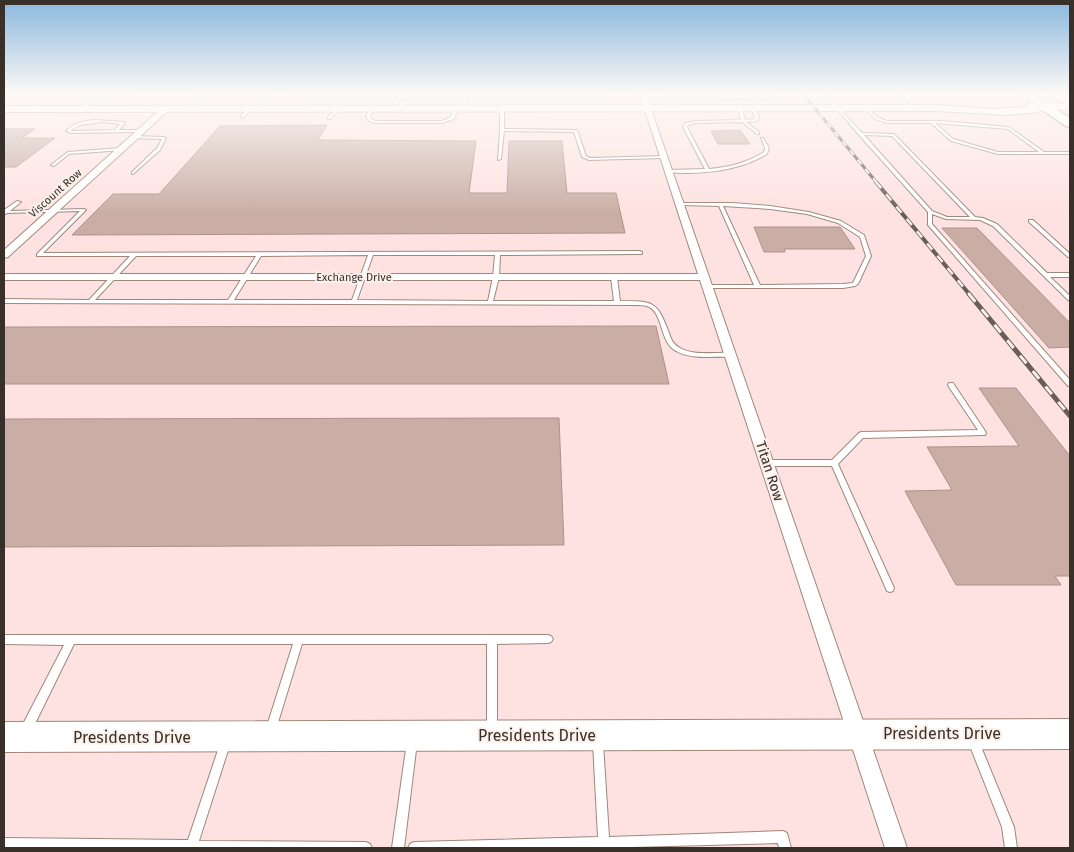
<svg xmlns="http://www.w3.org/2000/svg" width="1074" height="852" viewBox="0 0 1074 852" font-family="'Fira Sans',sans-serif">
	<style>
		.commercial { fill: #fde2e1 }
		.building { fill: #caaea5; stroke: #ae9289 }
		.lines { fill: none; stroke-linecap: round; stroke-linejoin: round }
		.lane-casing { stroke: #9e8879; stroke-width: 2 }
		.street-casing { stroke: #9e8879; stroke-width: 2 }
		.secondary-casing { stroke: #9e8879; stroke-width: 2 }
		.primary-casing { stroke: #9e8879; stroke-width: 3 }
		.lane { fill: #fff; fill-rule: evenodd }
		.street { fill: #fff; fill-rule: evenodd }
		.secondary { fill: #fff; fill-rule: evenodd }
		.primary { fill: #fff; fill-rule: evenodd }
		.rail-far2-casing { stroke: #685e57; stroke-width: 3 }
		.rail-far1-casing { stroke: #685e57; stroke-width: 4 }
		.rail-casing { stroke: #685e57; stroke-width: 5 }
		.rail-far2 { stroke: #fbf1ea; stroke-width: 2; stroke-dasharray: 6; stroke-linecap: butt }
		.rail-far1 { stroke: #fbf1ea; stroke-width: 2.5; stroke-dasharray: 8; stroke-linecap: butt }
		.rail { stroke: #fbf1ea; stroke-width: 3; stroke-dasharray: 10; stroke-linecap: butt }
		.labels { text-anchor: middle; stroke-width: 4; stroke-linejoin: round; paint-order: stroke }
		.far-street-label { font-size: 11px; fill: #3a302a; stroke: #fbf1ea }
		.street-label { font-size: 14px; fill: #3a302a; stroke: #fbf1ea }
		.near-street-label { font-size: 16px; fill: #3a302a; stroke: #fbf1ea }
	</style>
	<rect width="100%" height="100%" fill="#fbf1ea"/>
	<path class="commercial" d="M4,95h1066v753h-1066z"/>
	<path class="building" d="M327,125l-9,15 158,1 -7,52h38l2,-52h53l5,52h49l9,40 -553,2 41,-41h46l61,-68z
		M4,129h31l-13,9h33l-39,29h-12z
		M740,130l10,14h-32l-7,-13z
		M754,227h86l15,22h-71l1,3h-21z
		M942,228h35l93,95v24l-21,1z
		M656,326l13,58h-665v-57z
		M979,388h37l54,68v120h-15l6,9h-105l-51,-94 47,-1 -25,-43 92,-1z
		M559,418l5,127 -560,2v-128z"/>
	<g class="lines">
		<defs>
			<path id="lane" d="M4,95h126l-2,1h-28l-18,14 -1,-2 15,-12h-92z
				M201,95h68l-13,14 -2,-1 10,-12h-60l-14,13h-2v-2z
				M294,95h310l-2,1 -134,1 -2,11 -2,1 -2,-1 3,-11h-59l-4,11 -2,1 -2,-1 5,-11 -107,-1z
				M666,95h3l2,1 8,1 94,-1 2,1 -2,1 -94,1 -10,-1z
				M825,95h2l35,38 32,1 81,83 8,1 14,6 50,49h23v4h-20l20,19v5l-2,-1 -75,-74 -13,-6 -34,-1 -14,-5v10l138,156v6h-2l-140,-161v-13l-69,-77zM864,135l28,1 78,81h-23l-15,-6z
				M897,95h2l13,12v2h-2z
				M249,107l3,1 -9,10h-2v-2z
				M339,107l3,1 -12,11h-2v-2z
				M372,107l2,1 -4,8 1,2 4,3h67l9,-4 3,-9 2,-1 2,1 -4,11 -12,4h-68l-6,-3 -2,-4 4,-8z
				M502,107l2,1v21l73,1 9,26 4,2 74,-2 2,1 -2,1 -75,2 -7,-3 -8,-25 -70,-1 -3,28 -3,1 2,-30v-22z
				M740,107l2,1 3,12 9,-1 1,-3 -5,-8 3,-1 6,9 -1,4 -5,2h-7l13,10v2h-2l-15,-12 -46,1 -8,2 -1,2 22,42c20,-2 38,-6 55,-17l1,-4 -4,-10h2l6,10 -2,6c-28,17 -66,21 -99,18v-2h1l36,-1 -22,-42 2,-4 11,-2 45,-1 -3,-12z
				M866,107l11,10 10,4h55l67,6 35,25h26v2h-72l-47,-13 -20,-18h-44l-12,-4 -10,-10zM935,123l73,6 31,23h-41l-45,-13z
				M94,120l29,2 2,1 -6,7h21l2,1 -2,1 -70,1 -4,-2c8,-8 17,-10 28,-11zM102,122l18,2 -5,6 -45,1 10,-6z
				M133,136l31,1 2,1 -6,12 -27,24h-1v-2l25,-24 5,-9 -28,-1 -2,-1z
				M121,148h1v2l-53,4 -15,12 -3,-1 17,-13z
				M17,201l4,1 -11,9 74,-2 2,1 -43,43 597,-2 2,1v2l-142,1 -1,22 -6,24h121l-3,-24 3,-2 3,2 3,24c34,0 37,0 49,32 2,7 5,12 11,15 14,8 35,4 51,5l3,2 -3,2c-17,-1 -39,3 -55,-6 -17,-9 -12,-39 -29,-45 -4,-1 -8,-1 -12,-1l-631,-2v-4l85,1 41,-44h-93v-2l43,-43 -73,2 -3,2v-5zM368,255l-16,45h-118l27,-44zM373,255h122l-2,22 -5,24 -131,-1zM136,256h120l-28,44h-133z
				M678,203h55l37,3 39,6 32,9 23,14 7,21 -13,28 -3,2 -12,2h-137v-2l2,-1h46l-35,-79 -39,-1 -2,-1zM723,206l47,3 37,5 31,9 22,14 6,19 -13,27 -10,1 -83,1z
				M1029,220h4l37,34v3h-2l-39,-35z
				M949,383h4l32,48 1,2 -1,2 -122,3 -25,26 56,124 -1,3 -3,1 -3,-1 -55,-125h-65l-3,-1 -1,-2 1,-2 3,-1h65l27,-27 2,-1 117,-2 -29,-43 -1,-2z
				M548,635l3,1 2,3 -2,3 -3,1 -51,1v85l-1,4 -4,1 -4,-1 -1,-4v-85h-185l-26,85 -1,4 -4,1 -4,-1 -1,-4 27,-85h-219l-44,90 -4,1 -4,-1 -1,-4 1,-4 42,-81 -60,-1v-9z
				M973,736l4,1 37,90 3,21h-12l-3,-21 -34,-86 1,-4z
				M412,737l4,1 1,4 -13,106h-12l15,-106 1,-4z
				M598,738l4,1 1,4 6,94 174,-6 4,2 4,15h-12l-1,-5 -183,5h-187l2,-4 4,-2 184,-5 -5,-94 1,-4z
				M225,739l4,1 1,4 -31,97 167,1 4,2 2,4h-368v-10l184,2 32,-96 1,-4z"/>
			<path id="street" d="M640,95h6l261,753h-22l-185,-568h-696v-6h694z
				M163,107l7,2 -162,148 -4,1v-8z"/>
			<path id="secondary" d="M1032,102l38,2v6l-21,-1 -17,4 -27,2 -68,-4 -933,1v-6l933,-1 55,4 36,-2v-4z
				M1070,719v30l-1066,3v-30z"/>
			<path id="primary" d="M1020,95h13l37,23v9l-4,-1z
				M1050,95h13l7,3v8z"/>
		</defs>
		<use href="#lane" class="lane-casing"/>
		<use href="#street" class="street-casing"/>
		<use href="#secondary" class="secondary-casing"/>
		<use href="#primary" class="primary-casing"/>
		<use href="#lane" class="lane"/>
		<use href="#street" class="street"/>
		<use href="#secondary" class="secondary"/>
		<use href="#primary" class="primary"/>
		<defs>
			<path id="rail-far2" d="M804,95l73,88"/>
			<path id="rail-far1" d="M876,182l94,113"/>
			<path id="rail" d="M969,294l101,122"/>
		</defs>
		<use href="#rail-far2" class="rail-far2-casing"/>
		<use href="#rail-far1" class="rail-far1-casing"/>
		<use href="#rail" class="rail-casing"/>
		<use href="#rail-far2" class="rail-far2"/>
		<use href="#rail-far1" class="rail-far1"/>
		<use href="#rail" class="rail"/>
	</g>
	<linearGradient id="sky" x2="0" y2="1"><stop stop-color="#8ab8de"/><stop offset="0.44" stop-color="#fdf9f6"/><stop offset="1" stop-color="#fdf9f6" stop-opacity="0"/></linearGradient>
	<rect width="1074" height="214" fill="url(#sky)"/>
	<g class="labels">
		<g class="far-street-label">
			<text transform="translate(55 193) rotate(-42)" y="4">Viscount Row</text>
			<text x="354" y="281">Exchange Drive</text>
		</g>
		<g class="street-label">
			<text transform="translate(770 471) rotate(72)" y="5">Titan Row</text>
		</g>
		<g class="near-street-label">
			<text x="942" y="739">Presidents Drive</text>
			<text x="537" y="741">Presidents Drive</text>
			<text x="132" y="743">Presidents Drive</text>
		</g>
	</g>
	<rect width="1074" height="852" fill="none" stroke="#3a302a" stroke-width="10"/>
</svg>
